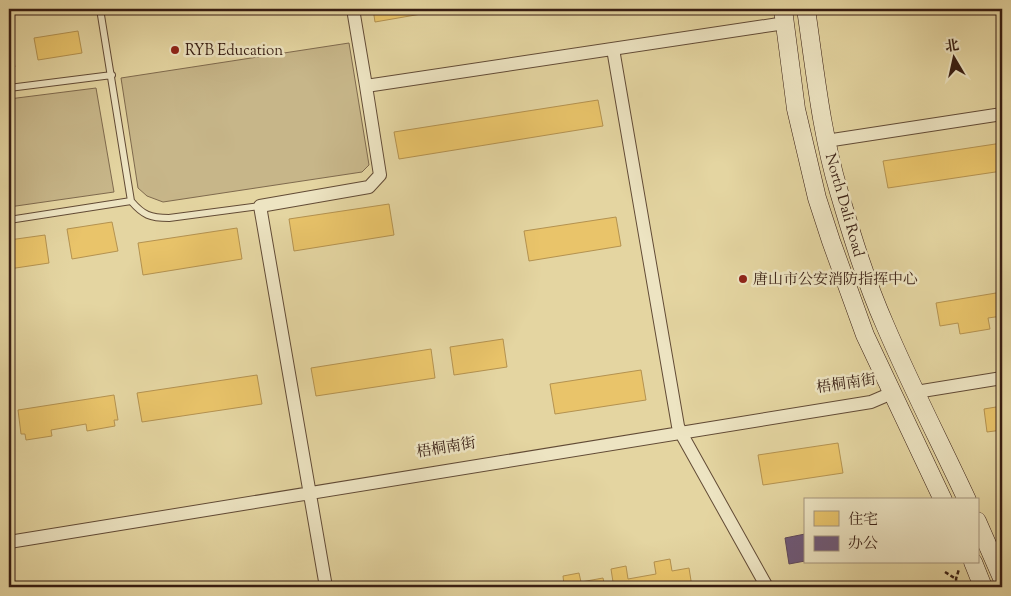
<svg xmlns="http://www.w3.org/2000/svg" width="1011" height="596" viewBox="0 0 1011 596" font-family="'Sorts Mill Goudy','Noto Serif SC',serif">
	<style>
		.green { fill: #c7b689; stroke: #7f6a4e }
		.homes { fill: #e9c46a; stroke: #b49250 }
		.offices { fill: #6d597a; stroke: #5d475b }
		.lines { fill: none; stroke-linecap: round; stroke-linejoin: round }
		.service-casing { stroke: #624b36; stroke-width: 8 }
		.minor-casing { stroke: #624b36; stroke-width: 14 }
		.secondary-casing { stroke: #371d12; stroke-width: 19 }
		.path { stroke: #371d12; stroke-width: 2.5; stroke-dasharray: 4 2.5; stroke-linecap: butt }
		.service { stroke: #ede4c2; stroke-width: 6 }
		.minor { stroke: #ede4c2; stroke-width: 12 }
		.secondary { stroke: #ede4c2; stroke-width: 18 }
		.poi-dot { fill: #8f2418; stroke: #ede4c2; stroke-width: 2 }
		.labels { text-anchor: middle; stroke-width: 5; stroke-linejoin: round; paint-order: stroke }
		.poi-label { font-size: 15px; fill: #371d12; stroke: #ede4c2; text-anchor: start }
		.street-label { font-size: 15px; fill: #371d12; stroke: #ede4c2 }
	</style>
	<rect width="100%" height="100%" fill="#e4d5a1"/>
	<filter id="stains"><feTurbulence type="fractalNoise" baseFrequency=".004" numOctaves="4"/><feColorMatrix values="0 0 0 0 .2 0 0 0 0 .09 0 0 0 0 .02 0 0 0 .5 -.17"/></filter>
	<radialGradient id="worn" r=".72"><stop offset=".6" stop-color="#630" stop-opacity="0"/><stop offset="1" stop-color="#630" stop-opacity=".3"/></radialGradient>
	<path class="green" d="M349,43l20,122 -7,7 -199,30 -16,-6 -9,-8 -17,-110z
		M96,88l18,104 -105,15v-108z"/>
	<path class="homes" d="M373,9h53l1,4 -52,9z
		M78,31l4,22 -44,7 -4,-22z
		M9,39h1l5,28 -6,1z
		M598,100l5,26 -204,33 -5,-27z
		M1002,143v28l-114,17 -5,-27z
		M389,204l5,31 -100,16 -5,-32z
		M616,217l5,29 -92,15 -5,-30z
		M112,222l6,29 -46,8 -5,-30z
		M237,228l5,31 -99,16 -5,-32z
		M45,235l4,28 -40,6v-29z
		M1002,292v24l-14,2 2,11 -30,5 -2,-11 -18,3 -4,-23z
		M503,339l4,28 -53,8 -4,-28z
		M431,349l4,29 -119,18 -5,-28z
		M641,370l5,30 -91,14 -5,-30z
		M257,375l5,29 -120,18 -5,-29z
		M114,395l4,25h-4l1,6 -28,5 -1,-7 -35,6 1,6 -26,4 -1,-6h-4l-3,-24z
		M1002,406v24l-15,2 -3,-23z
		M838,443l5,30 -80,12 -5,-30z
		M670,559l2,12 17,-3 3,19h-142l14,-2 -1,-9 16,-3 2,9 22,-4 1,5 9,-1 -2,-13 15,-3 2,13 28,-5 -2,-12z"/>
	<path class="offices" d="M805,534v27l-16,3 -4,-26z"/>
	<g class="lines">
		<defs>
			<path id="service" d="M100,9l31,192c12,14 19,17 38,17l91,-12
				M9,88l103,-13
				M9,220l122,-19"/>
			<path id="minor" d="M613,49l65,377 3,7 86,154
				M366,86l419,-63
				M826,141l176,-27
				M916,392l86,-14
				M9,542l862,-140 21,-9
				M326,587l-66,-381 109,-19 11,-12 -14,-89 -13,-77"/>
			<path id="secondary" d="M783,9l13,100 21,89 14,43 34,94 78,165
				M806,9c9,61 15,123 33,183 13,44 27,90 46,133 25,59 55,117 82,175
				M977,521l25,57
				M973,562l10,25"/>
		</defs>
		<use href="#service" class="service-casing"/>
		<use href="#minor" class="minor-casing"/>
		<use href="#secondary" class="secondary-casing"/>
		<path class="path" d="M945,572l11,7
			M957,587l-1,-8 3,-10"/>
		<use href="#service" class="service"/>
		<use href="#minor" class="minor"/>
		<use href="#secondary" class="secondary"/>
	</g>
	<g class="poi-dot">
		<circle cx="175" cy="50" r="5"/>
		<circle cx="743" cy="279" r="5"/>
	</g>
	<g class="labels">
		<g class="poi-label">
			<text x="185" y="55">RYB Education</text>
			<text x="753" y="284">唐山市公安消防指挥中心</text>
		</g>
		<g class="street-label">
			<text transform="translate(845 205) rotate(74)" y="5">North Dali Road</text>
			<text transform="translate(846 383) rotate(-8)" y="5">梧桐南街</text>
			<text transform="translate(446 447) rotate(-9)" y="5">梧桐南街</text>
		</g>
	</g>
	<rect width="1011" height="596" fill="none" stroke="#e4d5a1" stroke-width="30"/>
	<rect x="10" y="10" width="991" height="576" fill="none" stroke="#371d12" stroke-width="2.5"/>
	<rect x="15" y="15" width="981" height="566" fill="none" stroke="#371d12"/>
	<rect x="804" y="498" width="175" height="65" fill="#ede4c2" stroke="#a4947c"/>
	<rect x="814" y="511" width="25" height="15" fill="#e9c46a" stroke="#a4947c"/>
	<text x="848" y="524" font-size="15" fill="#371d12">住宅</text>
	<rect x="814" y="536" width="25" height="15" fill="#6d597a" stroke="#a4947c"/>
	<text x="848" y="548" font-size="15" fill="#371d12">办公</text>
	<g transform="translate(954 58) rotate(351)" stroke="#ede4c2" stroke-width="4" paint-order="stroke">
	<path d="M0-4L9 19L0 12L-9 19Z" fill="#371d12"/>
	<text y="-8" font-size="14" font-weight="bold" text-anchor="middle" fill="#371d12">北</text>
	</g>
	<rect width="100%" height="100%" filter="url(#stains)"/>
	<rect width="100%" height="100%" fill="url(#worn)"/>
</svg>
